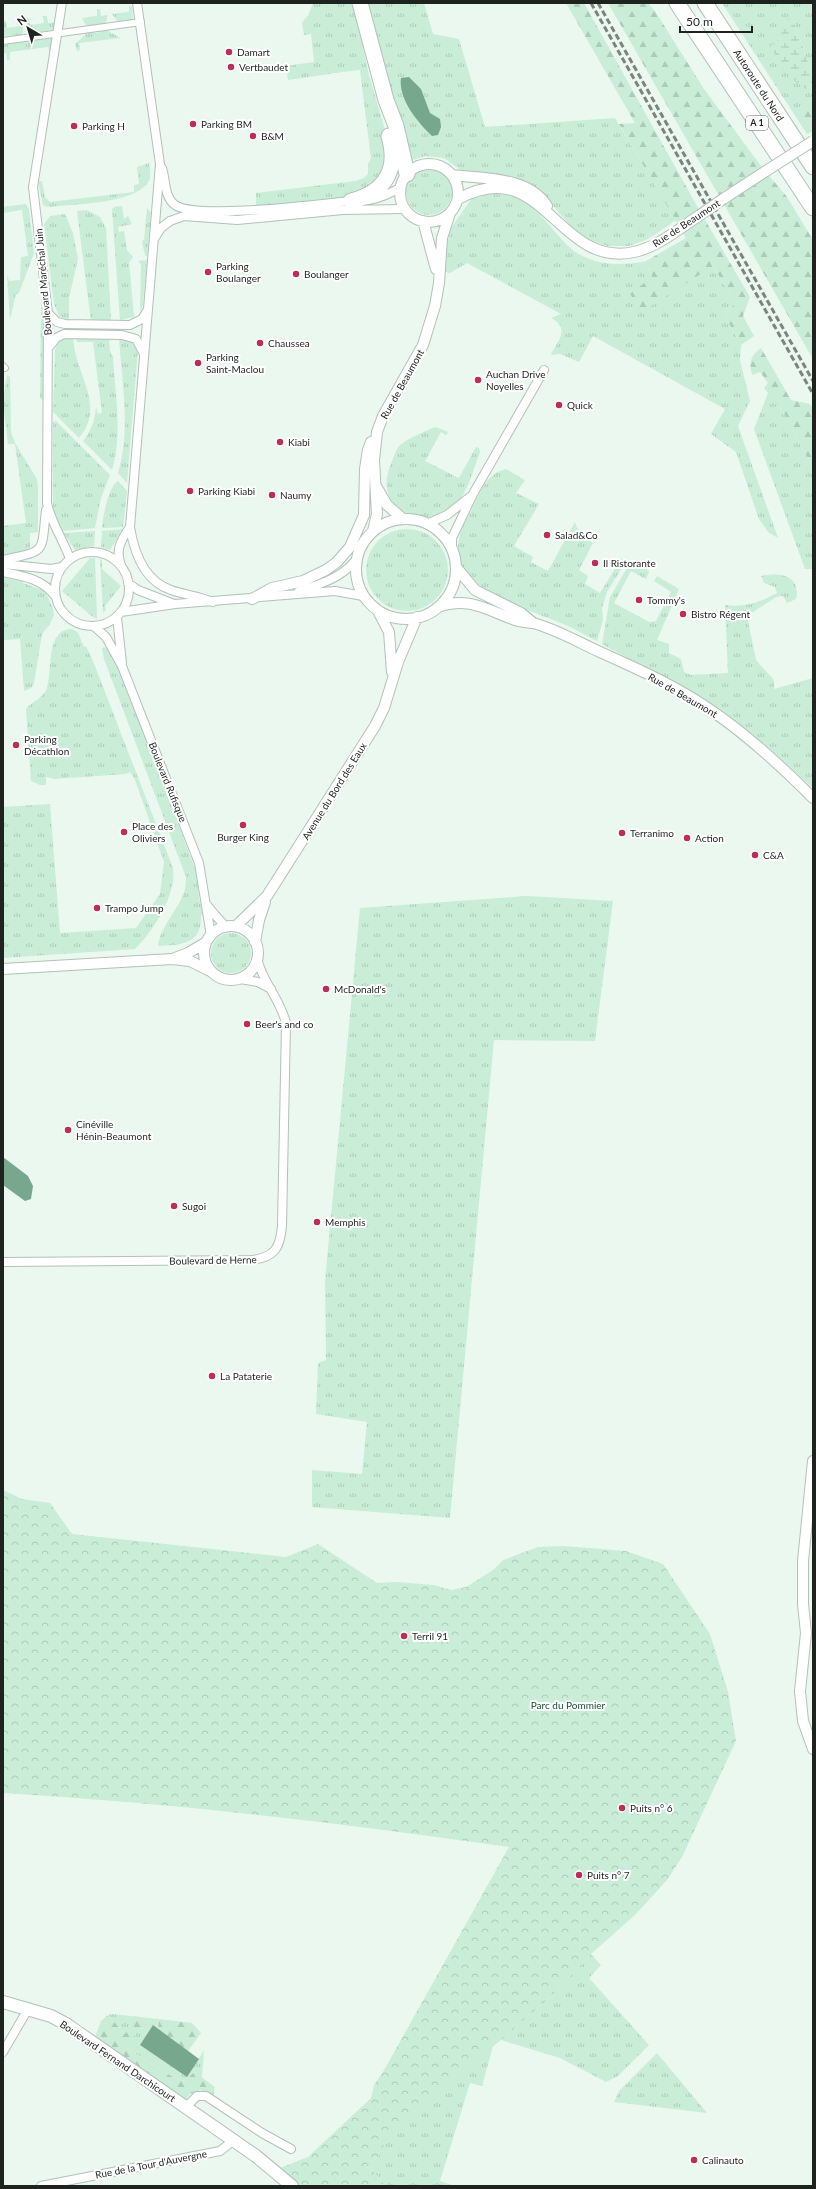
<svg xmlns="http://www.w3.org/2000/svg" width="816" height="2189" viewBox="0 0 816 2189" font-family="Lato,sans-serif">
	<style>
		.grass { fill: url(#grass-tufts) }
		.forest { fill: url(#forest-firs) }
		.wetland { fill: url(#wetland-marsh) }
		.park { fill: url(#park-crowns) }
		.water { fill: #77a78c }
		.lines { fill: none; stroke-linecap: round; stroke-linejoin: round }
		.pedestrian-casing { stroke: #b3c1b8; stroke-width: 8 }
		.minor-casing { stroke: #b3c1b8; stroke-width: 10 }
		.tertiary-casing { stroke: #b3c1b8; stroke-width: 12 }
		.secondary-casing { stroke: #b3c1b8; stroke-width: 14 }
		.motorway-casing { stroke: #b3c1b8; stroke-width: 17 }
		.pedestrian { stroke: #fff; stroke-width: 6 }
		.minor { stroke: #fff; stroke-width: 8 }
		.tertiary { stroke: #fff; stroke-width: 10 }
		.secondary { stroke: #fff; stroke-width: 12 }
		.motorway { stroke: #fff; stroke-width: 15 }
		.rail { stroke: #7b847e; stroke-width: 3; stroke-dasharray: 6 3; stroke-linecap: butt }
		.tertiary-bridge-casing { stroke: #b3c1b8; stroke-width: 12; stroke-linecap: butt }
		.tertiary-bridge { stroke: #fff; stroke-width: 10 }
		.poi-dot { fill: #bd2d56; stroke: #fff; stroke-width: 1.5 }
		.labels { text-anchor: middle; stroke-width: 4; stroke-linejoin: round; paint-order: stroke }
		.shield { fill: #fff; stroke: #626563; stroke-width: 1 }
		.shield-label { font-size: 9px; font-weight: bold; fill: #1e2320 }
		.poi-label { font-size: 10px; fill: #1e2320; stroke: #fff; text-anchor: start }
		.street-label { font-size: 10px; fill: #1e2320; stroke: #fff }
		.park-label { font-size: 10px; fill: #165236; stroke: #fff }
	</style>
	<defs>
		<pattern id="grass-tufts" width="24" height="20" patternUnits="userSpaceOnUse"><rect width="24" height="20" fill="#c9edd7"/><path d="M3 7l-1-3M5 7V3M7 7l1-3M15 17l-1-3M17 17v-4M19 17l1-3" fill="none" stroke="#accbb8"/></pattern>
		<pattern id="forest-firs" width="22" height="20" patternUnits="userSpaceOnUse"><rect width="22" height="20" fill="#c9edd7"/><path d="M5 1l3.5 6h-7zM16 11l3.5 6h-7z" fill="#accbb8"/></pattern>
		<pattern id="wetland-marsh" width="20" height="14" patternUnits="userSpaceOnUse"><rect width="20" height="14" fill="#c9edd7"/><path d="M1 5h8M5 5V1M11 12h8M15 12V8" fill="none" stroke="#accbb8"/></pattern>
		<pattern id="park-crowns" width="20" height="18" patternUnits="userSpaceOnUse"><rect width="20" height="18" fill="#c9edd7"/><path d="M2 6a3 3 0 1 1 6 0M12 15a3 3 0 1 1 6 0" fill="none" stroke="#accbb8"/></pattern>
	</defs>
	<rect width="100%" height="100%" fill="#eaf8ef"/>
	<path class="grass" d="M313,3h40l16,72 21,72 -4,25 -30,24 -94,11 -6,-1v-13l99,-12 9,-3 4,-4v-10l3,-6 -11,-88c-24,2 -48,7 -72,10l-2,-14 28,-4 -3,-28 -7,1 -2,-13 6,-6z
		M365,3h59l9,31 26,5 26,88 130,-9 61,102 -28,19 -19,7h-21l-17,-5 -16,-10 -32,-37 -78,-21 -21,-15 -19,-2 -15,5z
		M722,3h91v73l-21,-59 14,72 7,-4v14l-5,3 -6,12 11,17 -6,3z
		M129,5l3,2 1,14 -7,-1 -7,3 -7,-9 17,-2z
		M97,9h3l1,7 7,-1 -3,10 -8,-1 -10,3 -5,-9 15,-2z
		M43,16h4l1,7 8,-1 -2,8 -27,4 -2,-16h4l1,7 14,-2z
		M23,18v17l-20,1v-15h3l1,7 14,-2 -1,-7z
		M106,30l15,8 -42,5 1,7 -3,1 -2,-7 13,-12 9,1z
		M53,38l-3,17 -2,-8 -38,5v8h-3l-1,-7h-3v-8z
		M149,163c1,7 3,15 -2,21 -16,20 -74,20 -99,23l-5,-2 -5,-24h4l3,16 5,5 84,-10v-7l5,-1 -2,-17z
		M406 192a23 23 0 1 1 46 0a23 23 0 1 1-46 0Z
		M495,194c7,1 15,1 21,4 22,9 34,29 50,46 20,21 53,23 80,17l6,16 61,-11 22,36 -9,16 15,27 -1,15 10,41 -12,25 40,112 -10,-6 -9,-13 -23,-67 -25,-18 14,-25 -132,-73 -14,26 -19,-8 -8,1 -1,-1c8,-14 19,-26 0,-36l10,-4 -94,-51 -17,10 -5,-1v-31h3l3,-13 21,-30 11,-3z
		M25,204l4,5 5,44 -15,40 -3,1 -6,26 -3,-46 2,7 11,-1 1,-23 7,-1 -6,-46 -19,3v-6z
		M122,206l2,13 4,-3 4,8 -14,3 1,5 5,-1 3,19 6,7 -4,5 5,55 -14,3 -8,-111 2,-2z
		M147,208l4,5 -4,43h-2l-3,-15 2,-1z
		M87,210l13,7 6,11 5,93 -20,1 -14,-111z
		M65,214l8,19 5,26 -9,39v22l-9,-2 -6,-14 -10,-80 6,-8z
		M147,260l-4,45 -3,7 1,-48 -3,-3z
		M43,301v100l-3,-3 1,-93z
		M66,337h7c1,36 34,68 6,101l-26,-26 2,-62 3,-9z
		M76,338h33l1,13 3,6c2,37 10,76 -1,113l-29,-29c8,-9 12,-22 13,-34l2,7 4,-1 -9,-71h-16z
		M119,338l16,4 3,8 -11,133 -9,-10c13,-43 4,-90 1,-135z
		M7,375l3,2 1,55 4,11 22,36 1,8v45l-8,1v15l-3,1v3l-24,4v-30l23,-3 -11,-79h-7l-5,-42z
		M768,393l16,20 29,54v102h-8l-51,-140z
		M56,421l54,54 -9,23 -6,30 -32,3 -10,-20v-89z
		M436,427l12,5 -2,3 -5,-3 -16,29 34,17 17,-31 3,1 1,4c-6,15 -11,37 -22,50 -29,33 -88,9 -67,-38 2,-5 5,-15 9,-19 9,-7 22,-12 32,-17z
		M506,469l19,11 -9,13 23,11 -25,42 19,11 -2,5 17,9 27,-49 2,6 16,15 -14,27 9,6 -3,8 15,9 21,-34 5,2 -19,31 -5,16 1,12 -6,21c-10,-4 -19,-11 -29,-15 -29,-13 -90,-29 -105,-58 -11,-21 -2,-39 8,-57 9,-17 15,-38 35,-42z
		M118,481l9,10 -4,36 -21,1c1,-11 6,-41 16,-47z
		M366 570a41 41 0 1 1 82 0a41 41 0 1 1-82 0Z
		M123,529l-13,21 -9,-3 1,-16z
		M95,531l-1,15 -19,4 -11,-17z
		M90,558h5l2,60h-3l-32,-27z
		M100,559l2,1v9l19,17 -16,20 1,4 -3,3z
		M630,563l16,5 3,4 -3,7 -15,-8 -17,32 35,19 7,-1 15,-29 -17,-11 3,-5 22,13 -22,51 12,4v9l12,6 3,13 7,3 37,-2 -3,-68c20,3 35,-3 52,-12l-2,-6 -11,-4 -3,-7c18,-4 40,-2 35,23l-9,4 -4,-7 -7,1 -29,19 9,44 18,20v9l39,-11v110l-60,-54 -34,-26 -117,-64 8,-47z
		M3,576l20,4v3l22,8 8,17 1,7 -4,9 -8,10 -8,49 -3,5 -7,3 -4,-52 -17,1z
		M73,629l5,4 6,14 2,-1 9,20 78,202c4,26 -20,64 -38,81l-132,9v-151l47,-3 10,129 76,-5 24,-34 4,-32 -29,-82 -5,-8 -4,2 -72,5 -8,-2v8h-6l-9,-4 -5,-72c6,-8 17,-10 21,-21 6,-18 -2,-60 26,-59z
		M108,647l9,16 80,211 2,25 5,15 -3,1c1,30 -20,30 -43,31 3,-25 30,-43 28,-69l-82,-218 -2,-11z
		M528,896l85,5 -18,140 -101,-1 -44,478 -138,-11v-37l50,4 5,-52 -51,-8 2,-51 8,-3 -1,-79 35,-373z
		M211 953a20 20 0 1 1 40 0a20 20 0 1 1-40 0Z
		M591,1954l10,11 -12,13 60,67 -31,31 -12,6 -46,-24 -59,-18 49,-43z
		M112,2014l47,5 -1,10 -12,-8 -21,13 -17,-19z
		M139,2028l11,2 -10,15 47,32 17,-27 -2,28 -8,-6 -9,9 -14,-5 -44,-28z
		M493,2046l-11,40 -12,-3 -30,98 15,5h-65l-7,-3 -16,-19 12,-8 8,-21 57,-50z
		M657,2053l50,60 -93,-11 5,-11z"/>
	<path class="forest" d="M566,3h18l113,203 53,91 -7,19 11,20 -13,9 -15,-27 9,-16 -22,-36 -70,45 -13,-17 22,-17 -6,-16 40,-23 -67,-114 16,-1z
		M608,3h40l7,8 49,78 57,77 26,31 26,43v119z
		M813,99v32l-11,-17 6,-12z
		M761,348l30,52 19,4 3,5v58l-29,-54 -20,-25 4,-5 -8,-11 -8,3c-3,-12 -2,-19 9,-27z
		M108,2015l17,19 11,-16 10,3 7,4 -3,5 -11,-2 -12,20 44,28 14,5 9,-9 21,15 -2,9 -12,-6 -11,4 -5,6 -90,-63 6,-16z
		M159,2019l33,4 9,10 -13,18 -30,-22z"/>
	<path class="wetland" d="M792,17l21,59v9l-7,4 -14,-10 -22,-32 12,-10 -1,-14z"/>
	<path class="park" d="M3,1490l19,9 28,4 22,31 214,23 32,-13 59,39 19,-1 38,3 17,5 15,-3 27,-17 10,-10 35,-13 26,-1 62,5 37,13 47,70 18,58 8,49 -54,116 -15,23 -31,34 -45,40 -41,43 -49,43 -57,45 -56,50 -9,21 -12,8 16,19 7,3h-98l-12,-18 28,-11 63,-59 3,-13 9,-13 126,-225c-168,-24 -337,-44 -506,-54z"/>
	<path class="water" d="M409,77l12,12 9,24 10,6 1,8 -3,8 -6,1c-14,-13 -34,-37 -31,-58z
		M3,1157l25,19 5,10 -2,13 -6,2 -22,-16z
		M153,2025l46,34 -12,18 -47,-32z"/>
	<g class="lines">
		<defs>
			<path id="pedestrian" d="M3,41l138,-19
				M3,366l2,2"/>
			<path id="minor" d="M62,3l-29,184 15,126 -1,190c4,20 16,36 23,56
				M137,3l23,161 -30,363c4,25 14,54 41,63 14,5 28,6 42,12
				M162,168c4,12 2,29 13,37 22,15 145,-1 176,-4 20,1 32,-4 49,-13
				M154,239l7,-11 9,-7 14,-5 53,4 106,-10 62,-1
				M48,313l9,9 8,2 65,1 12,-6 5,-8
				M49,347l7,-9 8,-4 58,1 14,4 7,13
				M427,524l20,-9 23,-18
				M452,549v-11l21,-44 71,-124
				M55 589a37 37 0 1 1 74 0a37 37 0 1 1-74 0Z
				M3,560c44,-10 38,-5 43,-50
				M3,564l48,5 11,-2
				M121,565c-6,-15 0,-25 9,-38
				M3,572c20,4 40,7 52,24
				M128,583l10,7 36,14
				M299,591c22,-7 42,-13 57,-31
				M121,612l54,-8 160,-13 28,5
				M117,617l5,46
				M95,627l11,10 16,29 77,197 12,73
				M207,905l8,10 11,12
				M240,979l18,3 13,7
				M3,1262l249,-2c23,-3 28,-12 30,-34l4,-203c-6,-25 -24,-41 -29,-65
				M3,2052l25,-43
				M186,2107l11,-11h9l56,37 29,16
				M41,2186l179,-35 14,-11"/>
			<path id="tertiary" d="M400 193a29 29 0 1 1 58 0a29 29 0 1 1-58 0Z
				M452,175c32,4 76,1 95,31
				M458,199c86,-47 99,70 176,53 24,-5 46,-24 66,-37
				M723,199l43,-28
				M423,221l13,48
				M376,486l11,19 16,14
				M356 569a50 50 0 1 1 100 0a50 50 0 1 1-100 0Z
				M373,531l4,-17 -3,-54 3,-28 6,-16 40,-71 12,-39 4,-23 3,-45 8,-25
				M456,567l19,23 46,23 11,9
				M252,599l20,-11 31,-7 23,-11 11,-8 13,-15 14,-32 1,-46 3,-19 3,-8
				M438,607c31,-11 49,3 77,13 6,2 12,2 18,3 23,6 45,19 67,29 38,17 78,35 112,59 37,25 70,56 101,87
				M378,611l11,21 3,40
				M236,926l31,-30 108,-170 9,-18 14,-46 19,-45
				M204 953a27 27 0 1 1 54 0a27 27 0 1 1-54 0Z
				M255,942l4,-22 6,-18
				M175,958l13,-5 17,-10
				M3,969l169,-10 18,2 20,10
				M813,1461l-10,100v43l3,29 -6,58 3,30 10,28"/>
			<path id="secondary" d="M3,2002l48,14 15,8 190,132 36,30"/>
			<path id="motorway" d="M360,3l26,97 10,26 11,48
				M677,3l136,205
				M705,3l108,164
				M351,201c34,-8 48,-32 38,-65"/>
		</defs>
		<use href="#pedestrian" class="pedestrian-casing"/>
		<use href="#minor" class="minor-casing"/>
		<use href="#tertiary" class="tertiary-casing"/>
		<use href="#secondary" class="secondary-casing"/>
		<use href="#motorway" class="motorway-casing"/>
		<use href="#pedestrian" class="pedestrian"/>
		<use href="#minor" class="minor"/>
		<use href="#tertiary" class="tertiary"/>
		<use href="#secondary" class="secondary"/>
		<use href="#motorway" class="motorway"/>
		<path class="rail" d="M591,3l222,391
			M598,3l215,378"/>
		<defs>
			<path id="tertiary-bridge" d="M766,171l47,-30
				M700,215l23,-16"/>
		</defs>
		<use href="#tertiary-bridge" class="tertiary-bridge-casing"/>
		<use href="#tertiary-bridge" class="tertiary-bridge"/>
	</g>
	<g class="poi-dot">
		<circle cx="229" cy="52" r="4"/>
		<circle cx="231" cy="67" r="4"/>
		<circle cx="193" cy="124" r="4"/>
		<circle cx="74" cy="126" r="4"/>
		<circle cx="253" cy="136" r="4"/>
		<circle cx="208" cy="272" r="4"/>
		<circle cx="296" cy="274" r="4"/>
		<circle cx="260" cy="343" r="4"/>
		<circle cx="198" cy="363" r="4"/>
		<circle cx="478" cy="380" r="4"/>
		<circle cx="559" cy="405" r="4"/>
		<circle cx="280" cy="442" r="4"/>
		<circle cx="190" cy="491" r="4"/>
		<circle cx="272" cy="495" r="4"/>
		<circle cx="547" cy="535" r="4"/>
		<circle cx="595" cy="563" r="4"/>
		<circle cx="639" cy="600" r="4"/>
		<circle cx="683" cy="614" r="4"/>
		<circle cx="16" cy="745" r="4"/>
		<circle cx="243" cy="825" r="4"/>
		<circle cx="124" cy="832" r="4"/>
		<circle cx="622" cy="833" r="4"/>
		<circle cx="687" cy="838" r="4"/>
		<circle cx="755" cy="855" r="4"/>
		<circle cx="97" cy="908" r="4"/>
		<circle cx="326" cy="989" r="4"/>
		<circle cx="247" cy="1024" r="4"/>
		<circle cx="68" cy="1130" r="4"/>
		<circle cx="174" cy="1206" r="4"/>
		<circle cx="317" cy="1222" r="4"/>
		<circle cx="212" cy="1376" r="4"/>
		<circle cx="404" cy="1636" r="4"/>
		<circle cx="622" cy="1808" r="4"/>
		<circle cx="579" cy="1875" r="4"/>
		<circle cx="694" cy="2160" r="4"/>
	</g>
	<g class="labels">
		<rect class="shield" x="746" y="116" width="22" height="14" rx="3"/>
		<g class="shield-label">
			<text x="757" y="126">A 1</text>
		</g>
		<g class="poi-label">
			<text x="237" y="56">Damart</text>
			<text x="239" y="71">Vertbaudet</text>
			<text x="201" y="128">Parking BM</text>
			<text x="82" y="130">Parking H</text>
			<text x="261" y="140">B&amp;M</text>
			<text x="216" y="270">Parking<tspan x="216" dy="12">Boulanger</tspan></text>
			<text x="304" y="278">Boulanger</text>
			<text x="268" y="347">Chaussea</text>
			<text x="206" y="361">Parking<tspan x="206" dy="12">Saint-Maclou</tspan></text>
			<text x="486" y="378">Auchan Drive<tspan x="486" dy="12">Noyelles</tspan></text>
			<text x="567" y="409">Quick</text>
			<text x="288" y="446">Kiabi</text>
			<text x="198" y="495">Parking Kiabi</text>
			<text x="280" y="499">Naumy</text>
			<text x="555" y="539">Salad&amp;Co</text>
			<text x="603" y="567">Il Ristorante</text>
			<text x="647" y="604">Tommy's</text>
			<text x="691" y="618">Bistro Régent</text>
			<text x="24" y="743">Parking<tspan x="24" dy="12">Décathlon</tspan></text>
			<text x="132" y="830">Place des<tspan x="132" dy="12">Oliviers</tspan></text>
			<text x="630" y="837">Terranimo</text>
			<text x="243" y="841" text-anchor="middle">Burger King</text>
			<text x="695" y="842">Action</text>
			<text x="763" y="859">C&amp;A</text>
			<text x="105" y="912">Trampo Jump</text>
			<text x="334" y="993">McDonald's</text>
			<text x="255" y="1028">Beer's and co</text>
			<text x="76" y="1128">Cinéville<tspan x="76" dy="12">Hénin-Beaumont</tspan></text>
			<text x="182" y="1210">Sugoi</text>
			<text x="325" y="1226">Memphis</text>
			<text x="220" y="1380">La Pataterie</text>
			<text x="412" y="1640">Terril 91</text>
			<text x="630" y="1812">Puits n° 6</text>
			<text x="587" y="1879">Puits n° 7</text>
			<text x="702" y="2164">Calinauto</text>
		</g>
		<g class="street-label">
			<text transform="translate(759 85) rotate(57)" y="4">Autoroute du Nord</text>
			<text transform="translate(686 223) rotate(-33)" y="4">Rue de Beaumont</text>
			<text transform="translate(43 282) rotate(-95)" y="4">Boulevard Maréchal Juin</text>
			<text transform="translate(402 384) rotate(-61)" y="4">Rue de Beaumont</text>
			<text transform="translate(683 695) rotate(30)" y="4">Rue de Beaumont</text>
			<text transform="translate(168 782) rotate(68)" y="4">Boulevard Rufisque</text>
			<text transform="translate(334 791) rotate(-58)" y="4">Avenue du Bord des Eaux</text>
			<text transform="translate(213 1260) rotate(-1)" y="4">Boulevard de Herne</text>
			<text transform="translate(118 2061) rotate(34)" y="4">Boulevard Fernand Darchicourt</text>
			<text transform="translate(151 2164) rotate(-11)" y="4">Rue de la Tour d'Auvergne</text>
		</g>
		<g class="park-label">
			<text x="568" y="1709">Parc du Pommier</text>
		</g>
	</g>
	<rect width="816" height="2189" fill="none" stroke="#1e2320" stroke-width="8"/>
	<g transform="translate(28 28) rotate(322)" stroke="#ffffff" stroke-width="3" paint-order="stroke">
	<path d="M0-3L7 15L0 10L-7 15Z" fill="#1e2320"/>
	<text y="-6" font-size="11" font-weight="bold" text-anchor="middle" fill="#1e2320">N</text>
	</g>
	<path d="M680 26v6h72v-6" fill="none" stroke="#1e2320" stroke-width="2"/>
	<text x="686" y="26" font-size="12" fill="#1e2320" stroke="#ffffff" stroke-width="3" paint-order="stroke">50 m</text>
</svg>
